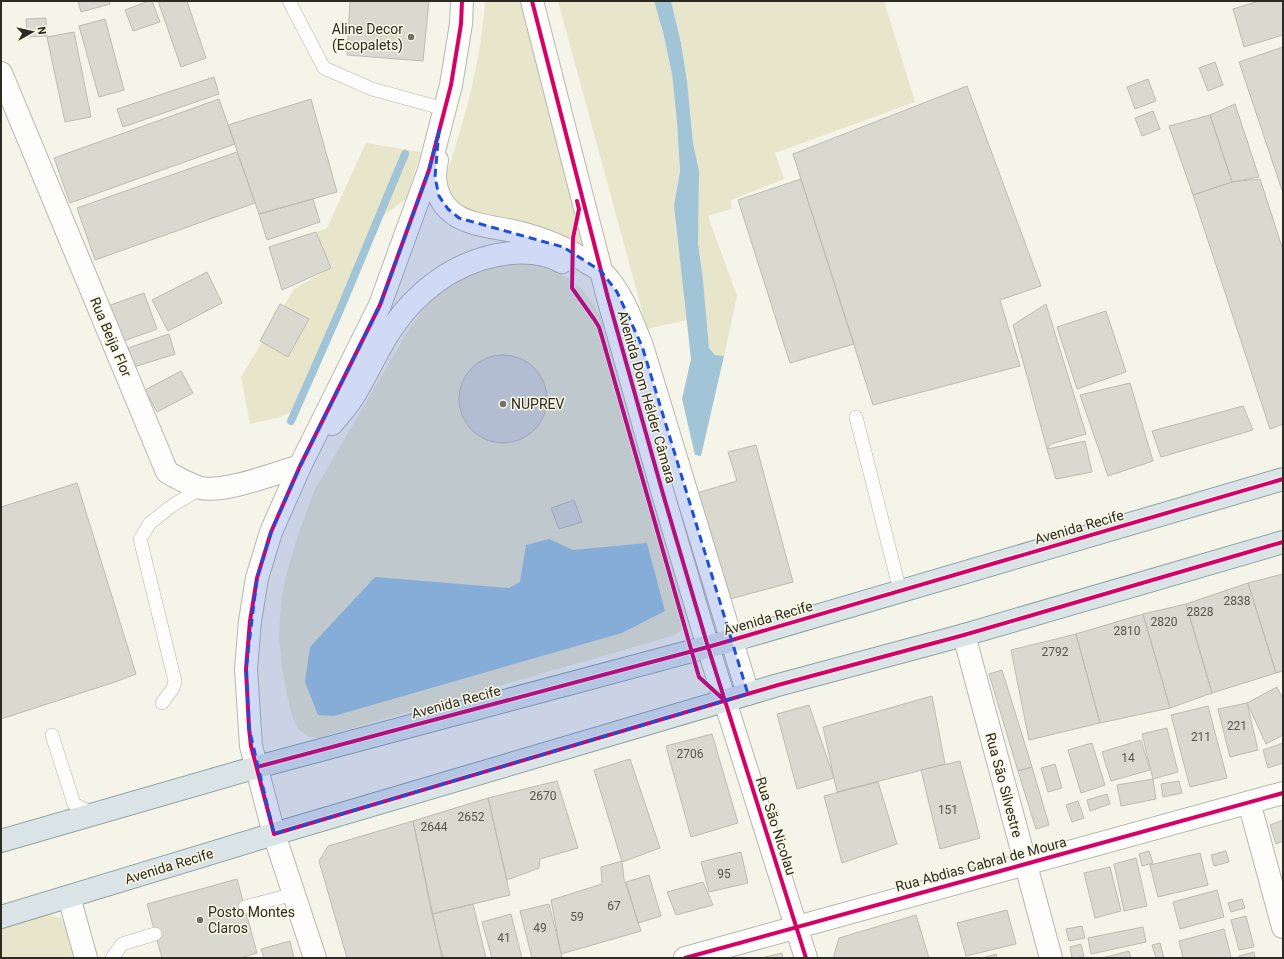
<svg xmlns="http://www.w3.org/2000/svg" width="1284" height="959" viewBox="0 0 1284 959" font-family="Roboto,sans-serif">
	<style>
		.green { fill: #e7e6cb }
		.water { fill: #a1c5d7 }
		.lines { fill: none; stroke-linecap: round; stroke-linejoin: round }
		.stream { stroke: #a1c5d7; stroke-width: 8 }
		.building { fill: #d9d9d0; stroke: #bdbcb4 }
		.service-casing { stroke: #b7b6ae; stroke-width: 14 }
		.minor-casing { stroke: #b7b6ae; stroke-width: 24 }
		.secondary-casing { stroke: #b7b6ae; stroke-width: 24 }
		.primary-casing { stroke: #92a3a5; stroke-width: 24 }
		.service { stroke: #fdfdfc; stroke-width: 13 }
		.minor { stroke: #fdfdfc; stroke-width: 22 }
		.secondary { stroke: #fdfdfc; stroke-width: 22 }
		.primary { stroke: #dae4e6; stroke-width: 22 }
		.cycleway-casing { stroke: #f9f8e4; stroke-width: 6 }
		.cycleway { stroke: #d6006c; stroke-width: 4 }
		.marked { fill: #1d4ed8; fill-opacity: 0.2; stroke: #1d4ed8; stroke-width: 3; stroke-dasharray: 8 5; stroke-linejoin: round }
		.poi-dot { fill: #717168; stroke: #f9f8e4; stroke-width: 1.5 }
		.labels { text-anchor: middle; stroke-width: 3; stroke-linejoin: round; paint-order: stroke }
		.number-label { font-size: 12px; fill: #56564e }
		.poi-label { font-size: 14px; fill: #2b2a23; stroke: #f9f8e4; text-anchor: start }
		.street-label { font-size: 14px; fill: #2b2a23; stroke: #f9f8e4 }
	</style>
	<rect width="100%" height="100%" fill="#f4f4e9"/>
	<path class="green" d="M485,1h44l61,250 -93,-30 -43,-17 -10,-22c20,-59 37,-119 41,-181z
		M558,1h96l9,31 9,42 5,48 3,49 -6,35 13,114 -40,9z
		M671,1h213l31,101 -140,51 9,26 -53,21 1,9 -24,7 29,80 -13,60 -9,-1 -6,-6 -6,-69 -5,-37 1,-72 -6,-28 -6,-62 -6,-38z
		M366,143l55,9 -15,47 -23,17 -83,193 -23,9 -27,6 -9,-47 53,-88 36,-21 -14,-36 11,-4z
		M524,261c14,4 38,11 49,20 15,12 24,30 33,46l80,280c2,17 1,21 -14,29l-354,102 -9,-1 -10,-7 -5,-9 -5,-17 -7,-35 -3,-33 2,-36 5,-24 11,-38 17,-47 96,-164 26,-33 52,-31z
		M45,913l16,5 9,16 5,19 -5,5h-69v-32z"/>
	<path class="water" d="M654,1h17l10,42 6,38 6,62 6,28 -1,72 5,37 6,68 6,7 9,1 -23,100 -6,-1 -13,-56 9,-40 -17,-153 6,-35 -3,-49 -5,-48 -9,-42z
		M549,539l24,11 74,-7 18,68 -43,22 -288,83 -16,-1 -13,-33 5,-35 65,-70 134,11 11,-6 6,-37z"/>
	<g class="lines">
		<path class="stream" d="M291,421l49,-111 65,-156"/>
	</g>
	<path class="building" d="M78,1h31l1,3 -29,8z
		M149,1h3l8,21 -27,9 -8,-21z
		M158,1h29l19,57 -25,9z
		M350,1h79l-6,60 -76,-6z
		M1259,1h24v34l-39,12 -11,-38z
		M46,18l1,18 -20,1 -1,-18z
		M105,19l19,71 -25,7 -20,-71z
		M74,32l17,85 -26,5 -18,-85z
		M1283,47v146l-44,-131z
		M1215,62l8,23 -15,6 -9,-23z
		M214,77l5,17 -96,33 -6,-18z
		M1148,79l8,22 -21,8 -8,-22z
		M967,86l74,200 -41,14 20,66 -147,39 -80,-251z
		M219,99l16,45 -165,59 -16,-45z
		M311,99l26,93 -78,22 -31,-89z
		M1235,104l24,73 -27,5 -22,-67z
		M1153,111l7,18 -18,7 -7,-18z
		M1210,115l22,67 -39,13 -24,-69z
		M237,152l18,51 -160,57 -18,-52z
		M801,179l53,165 -64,19 -52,-163z
		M1260,179l23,71v174l-13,5 -77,-234 39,-13z
		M313,199l7,23 -53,18 -8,-26z
		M316,232l15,36 -49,22 -13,-43z
		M207,272l15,31 -54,28 -16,-31z
		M144,293l13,36 -36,13 -13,-36z
		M280,304l29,15 -21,38 -28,-16z
		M1046,304l40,130 -35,10 -4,5 -34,-124z
		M1106,311l20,61 -49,17 -20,-62z
		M169,334l6,20 -41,13 -6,-19z
		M459 399a44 44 0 1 1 88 0a44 44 0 1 1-88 0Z
		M181,371l12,22 -36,19 -12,-22z
		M1130,383l23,78 -45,15 -28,-81z
		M1243,406l10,24 -92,27 -9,-26z
		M1085,441l7,31 -36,7 -9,-30z
		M756,445l37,137 -63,17 -33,-106 40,-12 -9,-29z
		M77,483l59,191 -21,8 -114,37v-212z
		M574,500l8,22 -23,7 -8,-21z
		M1283,574v97l-7,2 -28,-90z
		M1248,583l28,90 -64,20 -26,-89z
		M1186,604l26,89 -42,15 -27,-94z
		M1143,614l27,94 -70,15 -24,-89z
		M1076,634l24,89 -71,17 -18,-90z
		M1002,670l30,97 -14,4 -29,-97z
		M1277,687l6,12v36l-17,9 -19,-41z
		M932,696l13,68 -108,28 -14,-65z
		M1247,703l11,47 -28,7 -12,-48z
		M809,705l25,73 -37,11 -20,-75z
		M1208,706l19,72 -37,9 -19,-72z
		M1167,728l11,44 -25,7 -11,-45z
		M712,734l26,89 -47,14 -25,-91z
		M1141,740l9,30 -39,11 -9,-29z
		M1092,743l13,42 -24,8 -13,-43z
		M1283,743v20l-15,5 -5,-18z
		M630,759l30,89 -38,14 -28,-92z
		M960,761l20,77 -40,11 -19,-79z
		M1055,764l7,24 -14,4 -7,-24z
		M1032,767l17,58 -13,4 -18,-58z
		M1153,779l3,20 -35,7 -4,-21z
		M557,781l21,67 -38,11 -1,9 -32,12 -19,-82z
		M1179,781l3,12 -19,4 -2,-13z
		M878,782l19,62 -55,19 -18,-67z
		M1107,794l3,10 -20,7 -3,-11z
		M488,798l22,97 -78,19 -19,-93z
		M1078,801l6,17 -12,4 -6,-17z
		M1283,820v21l-7,3 -6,-19z
		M413,821l29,137h-95l-28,-97 9,-15z
		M1149,851l4,12 -11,3 -3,-12z
		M1226,851l3,11 -15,4 -3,-11z
		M741,852l7,31 -39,9 -8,-30z
		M1200,853l8,32 -50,12 -8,-32z
		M1136,858l11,48 -23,5 -10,-47z
		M622,861l2,18 17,52 -80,23 -10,-54 51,-16 -1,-17z
		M1110,867l11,44 -26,7 -11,-45z
		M649,875l12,41 -23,7 -12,-41z
		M237,879l20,74 -16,5h-79l-15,-54z
		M703,882l10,23 -37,10 -9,-23z
		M1217,890l7,27 -44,12 -7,-27z
		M1242,899l3,9 -14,4 -3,-9z
		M473,904l13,54h-43l-11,-44z
		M549,904l13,53 -5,1h-25l-12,-47z
		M1007,910l9,34 -50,12 -9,-33z
		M511,914l11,44h-30l-10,-36z
		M916,915l13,43h-95v-3l5,-17z
		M1246,916l8,31 -15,3 -8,-30z
		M1082,926l3,12 -16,3 -3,-12z
		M1143,927l3,15 -55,12 -3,-16z
		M1224,929l7,28 -5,1h-43l-4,-17z
		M290,941l4,17h-30l-3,-9z
		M1160,943l4,15h-8l-4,-13z
		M1081,944l3,13 -12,1 -2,-11z
		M1129,951l2,7h-29z
		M1254,952l1,6h-16v-2z
		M782,953l1,5h-22z
		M996,954l1,4h-15z"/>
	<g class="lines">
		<defs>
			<path id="service" d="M289,1l35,67 48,21 73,20
				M856,417l44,174
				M162,703l11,-15 2,-7 -35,-142 10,-16 23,-18 29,-17
				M52,735l22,69 20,10
				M245,907l49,-13
				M112,958l10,-14 33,-10"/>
			<path id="minor" d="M1,73l166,399c11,6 22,13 34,16 24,5 75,-15 99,-22
				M964,635l87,323
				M1249,802l34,125
				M69,897l17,61
				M685,958l598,-165"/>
			<path id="secondary" d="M532,1l76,297 55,196 45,153 98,311
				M437,160c-1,5 -2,12 -2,18 4,45 43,46 78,53 26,6 53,16 75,32 4,2 9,5 13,8 20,19 31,49 41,75l106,348
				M332,424c7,-9 15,-17 21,-27 14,-22 24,-47 39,-69 25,-37 61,-64 105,-73 21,-4 46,-4 65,7
				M315,958l-41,-124 -23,-88 -5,-77 4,-48 7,-43 14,-46 29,-66 80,-161 49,-135 22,-85 10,-61 1,-23"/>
			<path id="primary" d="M1,841l256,-74 491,-131 535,-157
				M1,917l273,-83 504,-149 186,-50 319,-93"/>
		</defs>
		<use href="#service" class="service-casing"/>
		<use href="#minor" class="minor-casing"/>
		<use href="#secondary" class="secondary-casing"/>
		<use href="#primary" class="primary-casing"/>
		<use href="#service" class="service"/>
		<use href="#minor" class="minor"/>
		<use href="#secondary" class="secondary"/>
		<use href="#primary" class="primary"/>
		<defs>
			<path id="cycleway" d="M462,1l-1,23 -10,61 -22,85 -49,135 -80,161 -29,66 -14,46 -7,43 -4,48 3,59 2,18 23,88 504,-149 186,-50 319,-93
				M532,1l76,297 55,196 45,153 98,311
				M577,201l2,8 -6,29 -1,50 22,31 5,8 3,10 97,340 25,23
				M257,767l451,-120 575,-168
				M685,958l598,-165"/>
		</defs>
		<use href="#cycleway" class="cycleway-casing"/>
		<use href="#cycleway" class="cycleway"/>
	</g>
	<path class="marked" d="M439,130l-4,47 4,19 9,13 11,9 104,29 38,24 16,21 25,54 106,348 -474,140 -25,-106 -3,-59 11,-91 14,-46 29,-66 80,-161 49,-135z"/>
	<g class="poi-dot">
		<circle cx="411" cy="37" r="4"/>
		<circle cx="503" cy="404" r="4"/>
		<circle cx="200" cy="920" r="4"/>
	</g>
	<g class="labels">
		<g class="number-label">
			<text x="1237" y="605">2838</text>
			<text x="1200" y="616">2828</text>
			<text x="1164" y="626">2820</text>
			<text x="1127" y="635">2810</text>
			<text x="1055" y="656">2792</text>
			<text x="1237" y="730">221</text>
			<text x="1201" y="741">211</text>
			<text x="690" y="758">2706</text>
			<text x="1128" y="762">14</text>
			<text x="543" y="800">2670</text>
			<text x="948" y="814">151</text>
			<text x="471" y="821">2652</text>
			<text x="434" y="831">2644</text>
			<text x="724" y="878">95</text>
			<text x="614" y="910">67</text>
			<text x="577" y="921">59</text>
			<text x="540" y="932">49</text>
			<text x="504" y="942">41</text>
		</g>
		<g class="poi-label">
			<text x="403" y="34" text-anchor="end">Aline Decor<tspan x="403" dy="16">(Ecopalets)</tspan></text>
			<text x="511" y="409">NUPREV</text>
			<text x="208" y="917">Posto Montes<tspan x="208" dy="16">Claros</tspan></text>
		</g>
		<g class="street-label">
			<text transform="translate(111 337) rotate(67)" y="5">Rua Beija Flor</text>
			<text transform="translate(647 397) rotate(74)" y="5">Avenida Dom Hélder Câmara</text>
			<text transform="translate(1079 527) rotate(-16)" y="5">Avenida Recife</text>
			<text transform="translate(768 618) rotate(-16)" y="5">Avenida Recife</text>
			<text transform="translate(456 702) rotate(-15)" y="5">Avenida Recife</text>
			<text transform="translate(1004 785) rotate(75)" y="5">Rua São Silvestre</text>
			<text transform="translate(776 826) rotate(72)" y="5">Rua São Nicolau</text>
			<text transform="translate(981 864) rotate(-15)" y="5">Rua Abdias Cabral de Moura</text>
			<text transform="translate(169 866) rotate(-17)" y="5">Avenida Recife</text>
		</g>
	</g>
	<rect width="1284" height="959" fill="none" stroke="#2b2a23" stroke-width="4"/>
	<g transform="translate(32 32) rotate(82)" stroke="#f9f8e4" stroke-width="3" paint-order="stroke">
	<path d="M0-3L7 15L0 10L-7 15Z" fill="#2b2a23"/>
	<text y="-6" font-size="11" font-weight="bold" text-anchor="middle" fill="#2b2a23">N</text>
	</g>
</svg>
